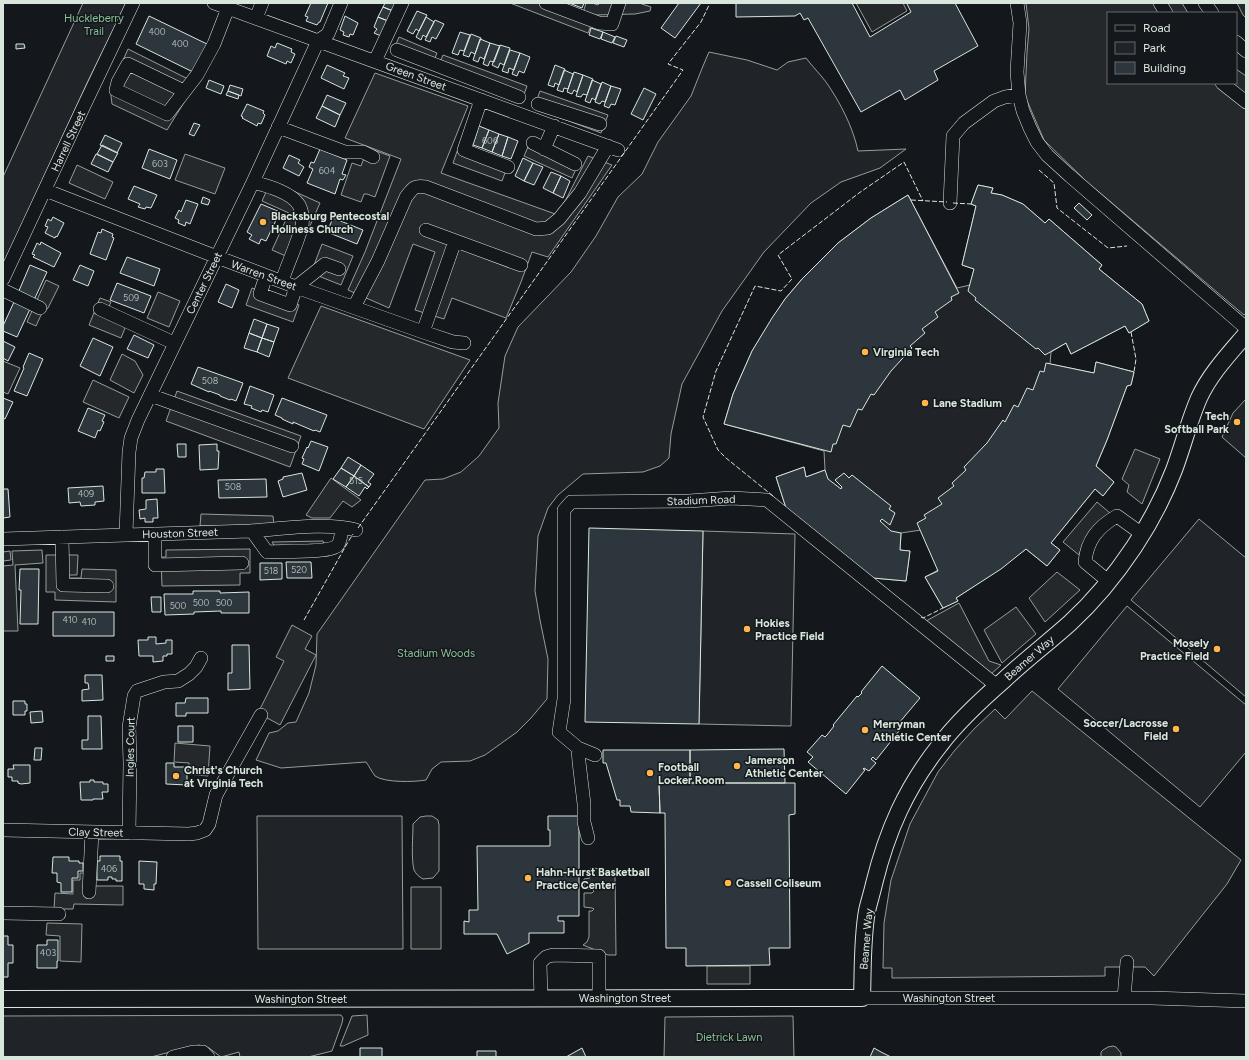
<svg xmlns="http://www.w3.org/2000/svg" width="1249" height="1060" viewBox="0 0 1249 1060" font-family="Figtree,sans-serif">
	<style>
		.green { fill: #202428; stroke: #939e99 }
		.parking { fill: #24282b; stroke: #939e99 }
		.building { fill: #2c363c; stroke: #d8e6dc }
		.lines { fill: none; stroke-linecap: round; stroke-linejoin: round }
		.minor-casing { stroke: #d8e6dc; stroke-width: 14 }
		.major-casing { stroke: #d8e6dc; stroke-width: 18 }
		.minor { stroke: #14181c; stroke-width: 13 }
		.major { stroke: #14181c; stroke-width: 16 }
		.fence { stroke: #d8e6dc; stroke-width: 1; stroke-dasharray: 5 2; stroke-linecap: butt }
		.poi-dot { fill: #ffb74d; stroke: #14181c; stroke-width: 1.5 }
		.labels { text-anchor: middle; stroke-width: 3; stroke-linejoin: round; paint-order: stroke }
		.number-label { font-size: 9px; fill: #adbab4 }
		.park-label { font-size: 11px; fill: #8ac095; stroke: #14181c }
		.street-label { font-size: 11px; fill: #d8e6dc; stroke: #14181c }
		.poi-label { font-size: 11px; font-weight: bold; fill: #d8e6dc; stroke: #14181c; text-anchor: start }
	</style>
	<rect width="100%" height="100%" fill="#14181c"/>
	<path class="green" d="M83,3h43l-39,80 -84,182v-88z
		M709,52l38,8 30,10 11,-8 18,-4c6,8 14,16 20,24 14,20 27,45 32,69l48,-2 -26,19 -39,14 -30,21 -47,49 -42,59 -40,73 -11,50 -2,24 -9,8 -17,6 -60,2 -25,21 -10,13 -10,28 -3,55 5,29 8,39 -1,40 -16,19 -14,14 -32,23 -15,6 -29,1 -9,7 -6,11c-11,2 -41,3 -51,-4 -3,-4 -6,-10 -9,-14l-85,6 -25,-8 13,-27 9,-2 10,-8 8,-1 13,-29 7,-28 1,-31 108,-154 18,-1 18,-7 18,-16 20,-28 -1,-25 7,-47 13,-29 53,-55 25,-36 22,-39 24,-23 16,-32 33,-46 12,-30z
		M978,185l15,3 -2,5 11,2 21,9 22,19 4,-4 53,46 -3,4 43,35 7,17 -20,12 -4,-7 -54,28 -5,-11 -15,9 -1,12 44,9 2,-11 38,10 -3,13 -4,1 -20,54 -11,26 18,16 -11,14 -8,-7 -44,54 9,7 -13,16 -21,-17 -38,28 -32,21 2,3 -15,7 -18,-31 13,-7 -17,-40 -20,3 -1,17 10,1 -4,30 -33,-3 -87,-70 -10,-31 28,-10 2,10 19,-7 -1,-19 -100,-27 9,-30 19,-43 33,-52 17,-20 36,-36 33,-25 37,-23 49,93 13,-3 4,-16 -12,-4 14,-59 -5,-2z
		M1246,399v59l-24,-21 11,-24z
		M1199,519l47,39v139l-115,-97z
		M703,531l92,3 -4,192 -92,-2z
		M1127,606l119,99v47l-46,55 -142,-118z
		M257,816h145l1,133h-145z
		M426,816h6l6,4 1,5v46l-6,7 -10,1c-4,-2 -7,-5 -9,-9 -3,-11 -1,-34 -1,-46l7,-7z
		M341,1015l2,3 -1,5 -10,28 -24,6h-68l-1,-5 -18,5 -12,-9 -10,-3 -10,2 -38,10h-148v-41z
		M367,1015l1,20 -25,11h-3l12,-30z
		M793,1016l1,41h-130l1,-40z"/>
	<path class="parking" d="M510,3h46l27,10 3,-10h6l6,2 2,-2h39l12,4 -1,4 -15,3 -40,1 -7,18z
		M856,3h47l4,8 -35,21z
		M1026,3h156l6,10h-80v70h128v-14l10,7v237l-2,2 -158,-134 -42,-41 -19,-44 2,-44 2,-23z
		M1237,3h9v15l-3,-3z
		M399,37l38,16 -3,7h7l2,-5 84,31 -6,17 -129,-49z
		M128,49l68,34 -29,47 -55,-26 -1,-8 1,-11z
		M375,73l93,33 -27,67 117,42 30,-59 24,9 -64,92 -16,-5 -11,30 -15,36 -54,-20 -8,21 -29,-9 20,-58 -22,-8 -24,64 -41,-18 17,-38 36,-93 -56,-21z
		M540,91l68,24 -7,18 -67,-25z
		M532,138l48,22 -8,18 -48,-22z
		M460,143l49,19 -7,19 -49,-18z
		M368,148l22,8 -15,41 -8,-3h-3l-3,8 -20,-7 11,-32 9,3z
		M185,154l40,14 -10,26 -40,-14z
		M77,165l36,17 -8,17 -36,-16z
		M271,181l49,22 -25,57 -23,-10 17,-37 -27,-12z
		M322,244l31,12 -12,29 -30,-12z
		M46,280l13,6 -11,22 -7,7 -5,11 -9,-4z
		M252,288l47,17 -6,17 -47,-17z
		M158,292l22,9 -11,26 -22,-9z
		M100,298l11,4 -3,7 21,9 -8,20 -32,-13z
		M321,306l149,54 -46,69 -136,-51z
		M122,354l13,7 8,14 -9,18 -24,-13z
		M3,361l17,7 -12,26 -5,-2z
		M93,380l36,17 -10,21 -36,-16z
		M177,391l124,45 -11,31 -124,-46z
		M1135,449l25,10 -18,45 -15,-12 2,-7 -7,-6z
		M331,478l30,22 -9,7 -9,-6 -13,17h-18l-6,-3z
		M1097,502l13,11 -8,6 -20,28 -3,8 -16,-13z
		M201,514l72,2 1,9 -74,1z
		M323,541l6,15h-48l-9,-14z
		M250,549v24h-10v12l-78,1 -1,-29h5v-7z
		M42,550l1,13 -28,2 3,66h-15v-65l10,-1 -1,-14z
		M10,551l1,9 -8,1v-9z
		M46,555h32l-1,20h-8v3h12l1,-9 34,1v32l-61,-2v-8h-9z
		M1057,572l23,18 -35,32 -16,-24z
		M959,603l30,58 12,4 -10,9 -65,-53z
		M1016,607l20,27 -34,29 -18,-33z
		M292,625l20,11 -7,13 11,6 -36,70 -22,-12 26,-52 -8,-4z
		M1032,691l209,169 -14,24 -73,92 -9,-9h-40v9l-213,2v-10h-9l1,-45 7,-43 19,-56 28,-52 17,-22 19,-21 21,-20 10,10z
		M175,743l35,3 -2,30 -20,-2 1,-11 -15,-1z
		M591,868l13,1 2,5h9l1,81h-8l-25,-10 4,-3 2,-5v-26h3l2,-2 -2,-1 -8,-1v-14h8l2,-2 -2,-2h-8v-10l6,-1 -4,-4z
		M80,873h13v13h30v19l-49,-1 -1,5h-19l1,-16 18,1v-14h7z
		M411,887h30v62h-30z
		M47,923l35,1 -1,38 -21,-1v-25l-14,-1z
		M707,966h43v18h-43z
		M1113,1046l3,1 5,6v4h-20v-5l2,-2 5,-3z"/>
	<path class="building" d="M311,3h17l-8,19h-1l-2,3 -11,-4 2,-4 -3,-1z
		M385,3h11l-3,8 -10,-4z
		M569,3h15l-2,5z
		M679,3h22l-26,35 -14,-10z
		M736,3h116l18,34 41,-25 -4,-8 1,-1h47l23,43 -44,25 4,9 -33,20 -5,-10 -39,22 -53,-94 -4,2 -4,-7 -5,3 -59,1z
		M383,7l10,4 -5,10 -10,-4z
		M417,11l10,4 -8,16 -3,-2 -3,5 -6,-3z
		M149,16l58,28 -14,28 -57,-28z
		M345,16l13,7 -5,12 -3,-1 -1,3 -6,-2 1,-3 -4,-2z
		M378,17l10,4 -7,15 -7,-3 3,-4 -3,-2z
		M426,17l8,5 -8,15 -3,-2 -2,5 -5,-3z
		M435,20l9,4 -8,15 -4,-2 -2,5 -5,-2z
		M591,28l12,4 -3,7 -11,-4z
		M460,32l10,3 -6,16 -4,-1 -2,5 -6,-2z
		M603,32l12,5 -3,6 -11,-4z
		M471,34l10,4 -6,16 -4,-2 -2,5 -6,-2z
		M616,36l11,4 -3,7 -11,-4z
		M480,39l10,4 -6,16 -4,-2 -2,5 -5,-2z
		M277,43l15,6 -1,3 4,2 -4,9 -4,-2 -1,3 -19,-8 4,-10 4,2z
		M490,43l10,3 -6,16 -4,-1 -2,5 -5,-2z
		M16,44h8l1,4 -9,1z
		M500,45l10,3 -6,17 -4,-2 -2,5 -6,-3z
		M510,50l10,3 -6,17 -5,-2 -1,5 -6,-2z
		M520,53l10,4 -6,16 -5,-2 -2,5 -5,-2z
		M327,65l18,8 -2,3 6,2 -5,11 -23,-11z
		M555,65l10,4 -6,16 -4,-2 -1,4 -6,-2z
		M564,70l9,4 -5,15 -4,-1 -1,4 -6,-2z
		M574,72l9,3 -6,17 -3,-2 -2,4 -5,-2z
		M583,75l10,4 -6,16 -4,-1 -2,3 -5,-1z
		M209,80l15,6 -3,8 -15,-6z
		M592,80l9,4 -6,16 -3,-2 -2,5 -5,-2z
		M602,82l9,4 -6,16 -3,-1 -2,3 -5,-2z
		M230,85l13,4 -2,7 -13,-5z
		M611,86l10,3 -6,16 -4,-1 -2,4 -5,-2z
		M644,88l12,6 -13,26 -12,-6z
		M228,91l11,4 -1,4 -12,-4z
		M327,95l19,8 -6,12 -18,-9z
		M247,104l17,7 -1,2 2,2 -4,9 -3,-1 -1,3 -15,-8 1,-1 -2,-1z
		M322,106l18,9 -5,12 -19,-9z
		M194,123l6,2 -6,11 -5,-2z
		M479,126l10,4 -7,18 -9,-3z
		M489,130l10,4 -7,18 -10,-4z
		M499,134l9,3 -6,19 -10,-4z
		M105,135l17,8 -5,10 -17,-8z
		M508,137l10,4 -7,18 -9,-3z
		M102,145l16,8 -5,9 -16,-8z
		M149,149l28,11 -7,19 -28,-11z
		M320,149l27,11 -5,14 4,1 -3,5 -3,-1 -5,15 -28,-11 6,-14 -4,-2 2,-5 3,1z
		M96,154l17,8 -5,10 -17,-8z
		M289,155l11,5 -2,3 6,4 -5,9 -16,-8z
		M523,158l10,5 -9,18 -9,-5z
		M533,163l10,4 -9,18 -10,-4z
		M551,172l10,4 -8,17 -10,-5z
		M561,176l9,5 -7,17 -10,-5z
		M978,185l15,3 -2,5 11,2 21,9 22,19 4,-4 53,46 -3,4 43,35 7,17 -20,12 -4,-7 -54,28 -5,-11 -21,12 -7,-7 -2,1 -61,-49 1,-2 -8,-7 6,-22 -12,-4 14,-59 -5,-2z
		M134,186l23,9 -6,13 -5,-1 -1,2 -7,-2 2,-3 -12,-5z
		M908,195l51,98 -8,4 1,3 -17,12 3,5 -16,12 3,4 -15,13 2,2 -21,23 -17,24 -3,-1 -9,16 -4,-1 -8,18 -7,-2 -7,19h-3l-2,8 -107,-28 9,-30 19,-43 20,-33 13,-19 17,-20 36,-36 33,-25z
		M203,197l7,3 -2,5 -7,-2z
		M186,200l12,4 -8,20 -4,-2 -1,4 -7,-3 1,-3 -4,-2 4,-8 2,2z
		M1079,203l13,12 -5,5 -13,-12z
		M261,204l19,8 -14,29 -5,-2 -2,5 -10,-5 3,-4 -5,-3z
		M53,217l11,6 -7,14 -1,-1 -1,2 -10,-5 3,-6 -3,-1 3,-7 3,2z
		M333,218l30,12 -6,14 -30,-12z
		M102,229l11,5 -1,3 2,1 -8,22 -16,-6 8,-22 3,1z
		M41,242l20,11 -7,14 -21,-10 2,-2 -3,-1 5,-11 3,2z
		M127,257l33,12 -6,17 -34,-13z
		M30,265l17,7 -13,28 -16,-7z
		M80,265l14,6 -6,15 -15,-6z
		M117,283l34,13 -7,17 -34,-13z
		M226,284l13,6 -7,18 -14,-6z
		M14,302l16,7 -13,28 -14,-6v-5z
		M254,319l13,5 -5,14 -13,-5z
		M267,324l12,4 -5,14 -12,-4z
		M249,333l13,5 -5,14 -13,-4z
		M134,335l20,10 -6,13 -21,-9z
		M93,338l20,9 -13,29 -20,-10z
		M262,338l12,4 -5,15 -12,-5z
		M3,341l12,6 -7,14 -5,-3z
		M29,353l14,6 -16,37 -13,-5 10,-23 -1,-1z
		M1096,362l38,10 -3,13 -4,1 -20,54 -11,26 18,16 -11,14 -8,-7 -44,54 9,7 -13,16 -21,-17 -25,20 -45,29 2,3 -15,7 -18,-31 13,-6 -21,-48 9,-5 -2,-3 18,-11 -4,-6 16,-12 -2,-3 14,-13 -2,-3 23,-24 16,-23 2,2 9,-17 4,2 9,-19 6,2 7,-19 4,1 2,-9 48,10z
		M198,367l45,16 -7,18 -5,-2 -1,1 -10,-4v-1l-11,-4v1l-18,-8z
		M250,386l24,9 -6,17 -6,-2 -1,2 -10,-4 1,-2 -8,-2z
		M3,398l10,4 -8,17 -2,-1z
		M282,398l45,17 -7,17 -5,-2 -1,1 -21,-9v2l-11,-5v-1l-7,-3z
		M88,408l17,7 -3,6 2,1 -4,9 -2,-1 -3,8 -17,-7z
		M311,441l17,6 -9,24 -17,-7 2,-5 -2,-1 5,-11 1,1z
		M177,444h9v13h-8z
		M217,444v7h2l-1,18 -18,1 -1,-25z
		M348,457l13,8 -7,11 -13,-8z
		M361,465l13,9 -6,8 3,2 -2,3 -15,-11z
		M804,467l2,10 19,-7 3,9 13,10 1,-2 -7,-7 9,-7 5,5 3,-3 39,31 -2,3 6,4 -5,12 -8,-6 -2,2 11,10 10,2 -1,17 10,1 -4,30 -33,-3 -87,-70 -10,-31z
		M341,468l13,8 -8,11 -13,-8z
		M156,469h8l1,24h-23v-15h2l1,-6h11z
		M302,473l5,17 -24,7 -5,-16 5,-2v-2z
		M354,476l15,11 -2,2 -2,-2 -6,9 -13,-9z
		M266,479l1,18 -48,1 -1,-18z
		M103,486l1,15 -9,1v3l-14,1 -1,-4 -11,1 -1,-15z
		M3,489h5l2,28 -7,1z
		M157,499l1,19h-5v4h-8v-4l-5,1 -1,-9 7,-1v-9z
		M589,528l114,3 -4,193 -114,-2z
		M286,562h25l1,16h-25z
		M260,563h22v16l-22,1z
		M20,569h19l-1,55h-18l1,-34h-2z
		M193,591h27v2l29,-1v21h-28v-2l-27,1v2l-29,1 -1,-21h29z
		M151,597h10v15h-9z
		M53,612h61v24h-61z
		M148,637h8v7l10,-1v-3h6v14h-5v2h-4v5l-10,1v-6h-14l-1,-16h10z
		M232,645h17l1,44 -22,1v-17h4z
		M106,656h8v5h-8z
		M882,666l38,32 -21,25 4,3 -27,34 -3,-3 -2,2 5,4 -7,8 -5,-3 -1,1 2,1 -19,24 -38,-32 5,-5 -6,-5 15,-17 3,2 2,-2 7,-9 -1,-1 24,-29 1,1 4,-4 -1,-1z
		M85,675h17l1,25 -21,1v-11l7,-1 -1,-6h-3z
		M186,698h22v15h-22v3h-10v-13h9z
		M13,701h12v3h2v7h-2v4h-12z
		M42,711l1,11 -12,1 -1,-11z
		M88,716h13l1,33h-20v-9h6z
		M178,726h15v16h-15z
		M35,748h7l-1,12h-7z
		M784,749l1,34h-95v-33z
		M603,750h87v33h-31l1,30 -29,-1 -1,-6h-10v-6h-3l-11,-37h-3z
		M166,763h8v4h13v18l-21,-1z
		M13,765h17v18l-9,1 -3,-1v-2h-6v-4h-4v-8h6z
		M90,780h4v2h9v2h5v8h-6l1,7h-10v1h-12l-1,-18h10z
		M659,783h136v31l-6,1 1,133h-21l1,17 -84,1v-18h-20l-1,-135h-5z
		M548,816h31v100h-21v5h6v12h-35v10l-22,11 -10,-20h-33v-13l5,1v-12h9l-1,-64h73v-16h-2z
		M100,856h20v5h2v20h-6v-2h-4v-2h-4v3h-11v-19h3z
		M53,857h16v4h10v2h4v8h-5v7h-6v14h-11v-9l-4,-1v-9h-5z
		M139,861l18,1 -1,22h-2v6l-10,-1v-5h-5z
		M3,936h5v9h5v18h-5v14h-5z
		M47,940h11v21h-1v7h-20v-23h10z
		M360,1048h22v9h-22z
		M582,1048l4,9h-20z
		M874,1048l7,4 10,5h-21z
		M477,1051h19v6h-19z"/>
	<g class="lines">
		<defs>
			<path id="minor" d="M214,3l404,147
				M546,3l53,20 13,1 7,-21
				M1017,3l3,20 -3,49 2,23 4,16 7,17 7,14 10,13 23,21 176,152
				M1160,3l6,10
				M1205,3l7,10
				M256,18l6,-15
				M318,41l10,-7 13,-31
				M1236,42l10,9
				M397,50l122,47
				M375,61l27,-58
				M1222,83l24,19
				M184,91l-56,-27 -10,18 -2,8 51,24 30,-39 17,-31 14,-36
				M481,100l-17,50 44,17
				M538,104l62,20
				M278,127l67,25h18l10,5
				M533,143l42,21
				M544,149l10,-23
				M253,182c14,4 38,10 46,23 3,6 4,14 3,21 -5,18 -14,37 -20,55
				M45,190l172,67 79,30 127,45 30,10 11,1
				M950,203l3,-67 11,-13 30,-22 11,-4 14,-2
				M426,230l95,35
				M266,276l-6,18 30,11 6,-18 29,-23 14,5
				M3,279l79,-169 51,-107
				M3,290l37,18
				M354,307l24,-46 28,-64c7,-9 8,-12 20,-10l110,42 12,-1 11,-9 21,-26 28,-47
				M100,309l74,34
				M423,332l32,-91
				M150,395l142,51
				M252,531l15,21c13,-1 61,1 70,-6 4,-4 4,-13 5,-18
				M126,534l3,-82 2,-14 7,-18 115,-238 65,-141
				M155,534v31l87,-2
				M62,537l1,48 44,1
				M3,539c82,-3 165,-5 247,-8 31,-2 77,-9 106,-1
				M1108,581l-23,-19c2,-22 13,-35 32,-46l25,18
				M578,748l1,14 5,42v18l4,16
				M595,755l-17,-7 -19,-16 5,-33v-189l7,-8 118,-1 42,-3 36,2 230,186
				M3,830l186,4 8,-1 8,-3 4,-6 7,-29 45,-80
				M129,833l1,-70 -1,-36 5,-31 3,-5 27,-9 14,-1 11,-7 7,-7 5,-9
				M89,892l3,-60
				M3,913l56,1
				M862,998h289l95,3
				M1124,998l3,-36
				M541,999l-1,-36 6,-6 7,-2 46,1v42
				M173,1057l20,-5h10l5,5"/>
			<path id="major" d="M3,999l859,-1c1,-29 0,-59 5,-87 2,-9 5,-18 7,-27 13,-53 32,-96 66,-139 18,-24 41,-45 64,-65 21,-20 45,-38 66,-57 24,-22 46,-49 64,-76 16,-24 30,-51 40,-77 9,-24 15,-49 25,-72 11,-24 30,-44 47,-64"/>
		</defs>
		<use href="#minor" class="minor-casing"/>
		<use href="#major" class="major-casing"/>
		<use href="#minor" class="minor"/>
		<use href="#major" class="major"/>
		<path class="fence" d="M1039,170l15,13 3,25 51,40 19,-2
			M911,200l36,2
			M953,203l18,1
			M1131,332l5,27 -2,13
			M773,496l-47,-38 -8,-8 -15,-33 13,-46 39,-85 26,5 11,-12 -14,-24 81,-62 45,-31 19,39
			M358,528l325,-458 -15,-6 33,-42 9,-19
			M921,617l2,1 20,-10
			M304,620l44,-78 5,-8"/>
	</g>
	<g class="poi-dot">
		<circle cx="263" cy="222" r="4"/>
		<circle cx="865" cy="352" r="4"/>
		<circle cx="925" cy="403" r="4"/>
		<circle cx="1237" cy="422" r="4"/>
		<circle cx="747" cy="629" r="4"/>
		<circle cx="1217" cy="649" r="4"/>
		<circle cx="1176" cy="729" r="4"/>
		<circle cx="865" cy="730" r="4"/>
		<circle cx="737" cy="766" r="4"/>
		<circle cx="650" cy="773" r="4"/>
		<circle cx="176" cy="776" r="4"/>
		<circle cx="528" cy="878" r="4"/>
		<circle cx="728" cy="883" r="4"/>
	</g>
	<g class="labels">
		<g class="number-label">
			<text x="157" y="35">400</text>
			<text x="180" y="47">400</text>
			<text x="490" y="144">606</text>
			<text x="160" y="167">603</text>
			<text x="327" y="174">604</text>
			<text x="131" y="301">509</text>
			<text x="210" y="384">508</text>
			<text x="356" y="484">515</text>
			<text x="233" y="490">508</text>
			<text x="86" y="497">409</text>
			<text x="299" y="573">520</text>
			<text x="271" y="574">518</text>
			<text x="201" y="606">500</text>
			<text x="224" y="606">500</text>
			<text x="178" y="609">500</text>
			<text x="70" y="623">410</text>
			<text x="89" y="625">410</text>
			<text x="109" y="872">406</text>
			<text x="48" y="956">403</text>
		</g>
		<g class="park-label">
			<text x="94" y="22">Huckleberry<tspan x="94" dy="13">Trail</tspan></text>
			<text x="436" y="657">Stadium Woods</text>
			<text x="729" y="1041">Dietrick Lawn</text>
		</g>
		<g class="street-label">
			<text transform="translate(416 76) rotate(20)" y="4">Green Street</text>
			<text transform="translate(68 141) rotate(-65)" y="4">Harrell Street</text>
			<text transform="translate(264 275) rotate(20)" y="4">Warren Street</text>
			<text transform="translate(204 283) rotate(-64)" y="4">Center Street</text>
			<text transform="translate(701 500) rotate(-2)" y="4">Stadium Road</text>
			<text transform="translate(180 533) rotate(-2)" y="4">Houston Street</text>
			<text transform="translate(1029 658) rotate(-41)" y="4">Beamer Way</text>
			<text transform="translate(130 747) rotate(-89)" y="4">Ingles Court</text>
			<text transform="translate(96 832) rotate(1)" y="4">Clay Street</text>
			<text transform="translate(866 939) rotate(-85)" y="4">Beamer Way</text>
			<text x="625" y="1002">Washington Street</text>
			<text x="949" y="1002">Washington Street</text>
			<text x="301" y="1003">Washington Street</text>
		</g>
		<g class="poi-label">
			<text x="271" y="220">Blacksburg Pentecostal<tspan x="271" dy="13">Holiness Church</tspan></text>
			<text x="873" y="356">Virginia Tech</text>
			<text x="933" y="407">Lane Stadium</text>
			<text x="1229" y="420" text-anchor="end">Tech<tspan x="1229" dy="13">Softball Park</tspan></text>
			<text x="755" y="627">Hokies<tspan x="755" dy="13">Practice Field</tspan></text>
			<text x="1209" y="647" text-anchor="end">Mosely<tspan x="1209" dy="13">Practice Field</tspan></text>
			<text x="1168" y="727" text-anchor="end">Soccer/Lacrosse<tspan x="1168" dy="13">Field</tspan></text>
			<text x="873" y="728">Merryman<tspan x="873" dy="13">Athletic Center</tspan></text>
			<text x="745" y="764">Jamerson<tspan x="745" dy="13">Athletic Center</tspan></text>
			<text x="658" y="771">Football<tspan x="658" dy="13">Locker Room</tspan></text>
			<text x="184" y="774">Christ's Church<tspan x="184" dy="13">at Virginia Tech</tspan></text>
			<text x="536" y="876">Hahn-Hurst Basketball<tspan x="536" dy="13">Practice Center</tspan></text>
			<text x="736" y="887">Cassell Coliseum</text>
		</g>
	</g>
	<rect width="1249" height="1060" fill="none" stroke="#d8e6dc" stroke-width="8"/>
	<rect x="1107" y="12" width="130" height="72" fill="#14181c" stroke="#626a69"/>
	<rect x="1115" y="25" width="20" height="6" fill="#14181c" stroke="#626a69"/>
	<text x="1143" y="32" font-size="12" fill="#d8e6dc">Road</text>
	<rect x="1115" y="42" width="20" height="12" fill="#202428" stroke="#626a69"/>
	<text x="1143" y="52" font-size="12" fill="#d8e6dc">Park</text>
	<rect x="1115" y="62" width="20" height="12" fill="#2c363c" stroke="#626a69"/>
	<text x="1143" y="72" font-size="12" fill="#d8e6dc">Building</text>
</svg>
